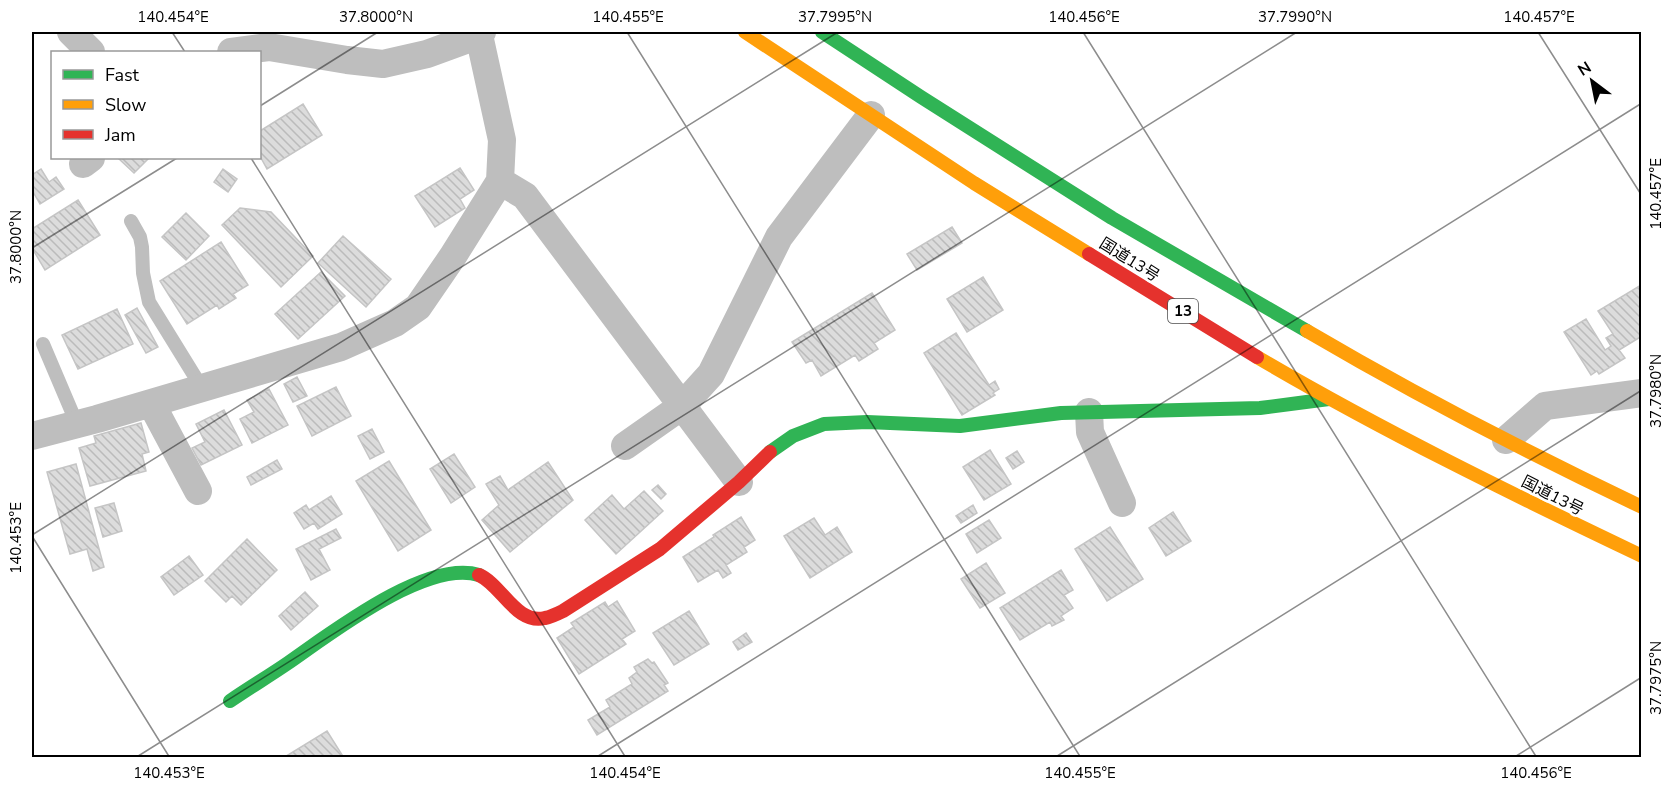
<svg xmlns="http://www.w3.org/2000/svg" width="1673" height="789" viewBox="0 0 1673 789" font-family="'Nunito Sans','Noto Sans JP',sans-serif">
	<style>
		.building { fill: url(#building-back-hatch); stroke: #c5c5c5; stroke-width: 1.5 }
		.lines { fill: none; stroke-linecap: round; stroke-linejoin: round }
		.lane { stroke: #bebebe; stroke-width: 14 }
		.street { stroke: #bebebe; stroke-width: 28 }
		.fast { stroke: #30b455; stroke-width: 14 }
		.slow { stroke: #ff9f0a; stroke-width: 14 }
		.jam { stroke: #e5322d; stroke-width: 14 }
		.ticks { fill: none; stroke: #000; stroke-width: 1.5; stroke-opacity: 0.45 }
		.labels { text-anchor: middle; stroke-width: 5; stroke-linejoin: round; paint-order: stroke }
		.shield { fill: #fff; stroke: #4c4c4c; stroke-width: 1.5 }
		.shield-label { font-size: 15px; font-weight: bold; fill: #000 }
		.street-label { font-size: 16px; fill: #000; stroke: #fff }
		.neatline { fill: none; stroke: #000; stroke-width: 2 }
		.ticks-label { font-size: 15px; text-anchor: middle; fill: #000 }
	</style>
	<defs>
		<pattern id="building-back-hatch" width="6" height="6" patternUnits="userSpaceOnUse" patternTransform="scale(1.5)"><rect width="6" height="6" fill="#dcdcdc"/><path d="M-1 5l2 2M0 0l6 6M5-1l2 2" fill="none" stroke="#bbb"/></pattern>
	</defs>
	<rect width="100%" height="100%" fill="#fff"/>
	<path class="building" d="M303,104l19,31 -55,34 -7,-13v-25z
		M118,158h31l-15,15z
		M460,168l14,22 -14,9 5,9 -30,19 -20,-31z
		M41,169l8,13 7,-5 8,12 -24,15 -8,-14v-15z
		M223,169l14,10 -9,13 -14,-10z
		M78,200l22,35 -55,35 -13,-22v-19z
		M240,208l31,4 42,44 -32,31 -59,-62z
		M186,213l23,23 -23,24 -24,-23z
		M952,227l10,16 -45,27 -10,-16z
		M343,236l48,43 -25,28 -48,-44z
		M221,242l27,43 -15,9 3,4 -17,11 -2,-4 -30,19 -27,-43z
		M321,272l24,24 -47,43 -23,-25z
		M983,277l20,33 -36,22 -20,-33z
		M1641,285l1,51 -23,14 6,8 -26,16 -2,-3 -6,4 -27,-43 22,-13 19,31 6,-4 -5,-8 7,-4 -15,-23z
		M872,293l23,37 -21,13 4,6 -19,12 -4,-6 -34,21 -9,-16 -6,3 -14,-21z
		M137,308l21,39 -12,6 -21,-38z
		M117,309l16,35 -55,25 -16,-34z
		M956,333l33,52 6,-4 4,8 -6,4 2,2 -33,20 -38,-62z
		M297,377l10,19 -14,6 -9,-18z
		M336,387l15,29 -39,20 -15,-30z
		M269,389l19,36 -36,18 -12,-24 14,-7 -7,-12z
		M224,410l18,35 -41,20 -9,-17 13,-6 -9,-18z
		M141,423l8,29 -7,2 4,17 -56,15 -11,-38 17,-5 -2,-7z
		M372,429l12,23 -14,7 -12,-23z
		M990,450l21,34 -27,16 -21,-33z
		M1017,451l7,11 -11,7 -7,-11z
		M454,454l21,33 -24,16 -21,-34z
		M277,460l5,9 -31,16 -4,-8z
		M389,461l42,69 -33,21 -42,-70z
		M548,462l25,38 -63,52 -28,-32 17,-15 -13,-21 14,-8 8,14z
		M76,464l28,103 -11,4 -6,-22 -17,5 -23,-82z
		M658,485l8,9 -5,5 -9,-9z
		M644,491l19,20 -47,43 -31,-34 27,-25 12,14z
		M331,496l11,18 -24,15 -4,-6 -10,6 -10,-16 12,-8 3,5z
		M114,503l8,28 -19,6 -8,-29z
		M973,505l4,8 -16,10 -5,-7z
		M1173,512l18,29 -25,15 -17,-28z
		M741,517l14,23 -11,7 3,5 -21,13 5,8 -8,5 -5,-8 -20,12 -15,-25 31,-20 -1,-2z
		M814,518l11,17 12,-8 15,25 -42,26 -26,-42z
		M989,520l12,18 -24,15 -11,-19z
		M1110,527l33,52 -36,22 -32,-52z
		M336,529l5,9 -22,11 11,21 -19,10 -15,-31z
		M247,539l30,31 -36,35 -9,-9 -6,6 -21,-21z
		M189,556l14,19 -29,20 -13,-18z
		M986,563l19,30 -25,15 -19,-29z
		M1061,570l12,20 -9,5 9,13 -12,8 3,4 -12,6 -2,-4 -30,18 -20,-32z
		M305,592l13,14 -27,24 -12,-14z
		M617,601l18,30 -13,8 4,5 -47,30 -22,-36 17,-11 -3,-4 34,-21 3,5z
		M689,611l20,33 -35,21 -21,-32z
		M746,633l6,9 -14,8 -5,-8z
		M648,659l4,4 2,-1 14,21 -4,2 4,6 -71,44 -9,-15 22,-13 -4,-7 26,-16 -3,-6 8,-6 -3,-5z
		M327,731l17,27h-61z"/>
	<g class="lines">
		<path class="lane" d="M131,221l9,16 2,10 1,26 6,29 53,86
			M43,344l34,80"/>
		<path class="street" d="M71,32l20,20
			M231,52l38,-5 78,13 36,4 44,-10 52,-19
			M83,164l8,-6
			M500,181l25,15 214,286
			M151,403l47,88
			M1089,412l1,20 32,71
			M32,436l65,-17 244,-72 54,-24 23,-16 35,-51 47,-75 2,-41 -23,-105 3,-3
			M1506,440l39,-34 97,-13
			M625,446l57,-40 29,-32 68,-137 92,-122"/>
		<path class="fast" d="M822,32l99,65 191,121 195,113
			M770,452l23,-16 31,-12 43,-2 93,4 101,-13 199,-5 69,-9
			M230,701c19,-13 39,-25 58,-38 42,-29 138,-104 191,-88"/>
		<path class="slow" d="M745,32l229,151 115,71
			M1307,331c109,64 221,122 335,176
			M1257,357c124,73 255,137 385,199"/>
		<path class="jam" d="M1089,254l168,103
			M479,575c23,10 37,50 66,43 6,-1 12,-4 18,-7l97,-62 79,-67 31,-30"/>
	</g>
	<path class="ticks" d="M172,32l13,20M627,32l454,726M1083,32l454,726M1538,32l104,164M260,106l118,-74M251,158l375,600M32,248l145,-90M32,535l806,-503M32,536l138,222M135,758l1162,-726M595,758l1047,-655M1054,758l588,-368M1513,758l129,-81"/>
	<g class="labels">
		<rect class="shield" x="1168" y="299" width="30" height="24" rx="4.5"/>
		<g class="shield-label">
			<text x="1183" y="316">13</text>
		</g>
		<g class="street-label">
			<text transform="translate(1130 259) rotate(32)" y="6">国道13号</text>
			<text transform="translate(1553 495) rotate(27)" y="6">国道13号</text>
		</g>
	</g>
	<rect width="1673" height="789" fill="none" stroke="#ffffff" stroke-width="66"/>
	<rect x="51" y="51" width="210" height="108" fill="#ffffff" stroke="#999999" stroke-width="1.5"/>
	<rect x="63" y="70" width="30" height="9" fill="#30b455" stroke="#999999" stroke-width="1.5"/>
	<text x="105" y="81" font-size="18" fill="#000000">Fast</text>
	<rect x="63" y="100" width="30" height="9" fill="#ff9f0a" stroke="#999999" stroke-width="1.5"/>
	<text x="105" y="111" font-size="18" fill="#000000">Slow</text>
	<rect x="63" y="130" width="30" height="9" fill="#e5322d" stroke="#999999" stroke-width="1.5"/>
	<text x="105" y="141" font-size="18" fill="#000000">Jam</text>
	<g transform="translate(1592 81) rotate(328)" stroke="#ffffff" stroke-width="4.5" paint-order="stroke">
	<path d="M0-4.5L10 22L0 15L-10 22Z" fill="#000000"/>
	<text y="-9" font-size="16" font-weight="bold" text-anchor="middle" fill="#000000">N</text>
	</g>
	<rect x="33" y="33" width="1607" height="723" class="neatline"/>
	<g class="ticks-label">
		<text x="173" y="22">140.454°E</text>
		<text x="376" y="22">37.8000°N</text>
		<text x="628" y="22">140.455°E</text>
		<text x="835" y="22">37.7995°N</text>
		<text x="1084" y="22">140.456°E</text>
		<text x="1295" y="22">37.7990°N</text>
		<text x="1539" y="22">140.457°E</text>
		<text transform="translate(1656 194) rotate(-90)" y="5">140.457°E</text>
		<text transform="translate(16 247) rotate(-90)" y="5">37.8000°N</text>
		<text transform="translate(1656 391) rotate(-90)" y="5">37.7980°N</text>
		<text transform="translate(16 538) rotate(-90)" y="5">140.453°E</text>
		<text transform="translate(1656 678) rotate(-90)" y="5">37.7975°N</text>
		<text x="169" y="778">140.453°E</text>
		<text x="625" y="778">140.454°E</text>
		<text x="1080" y="778">140.455°E</text>
		<text x="1536" y="778">140.456°E</text>
	</g>
</svg>
